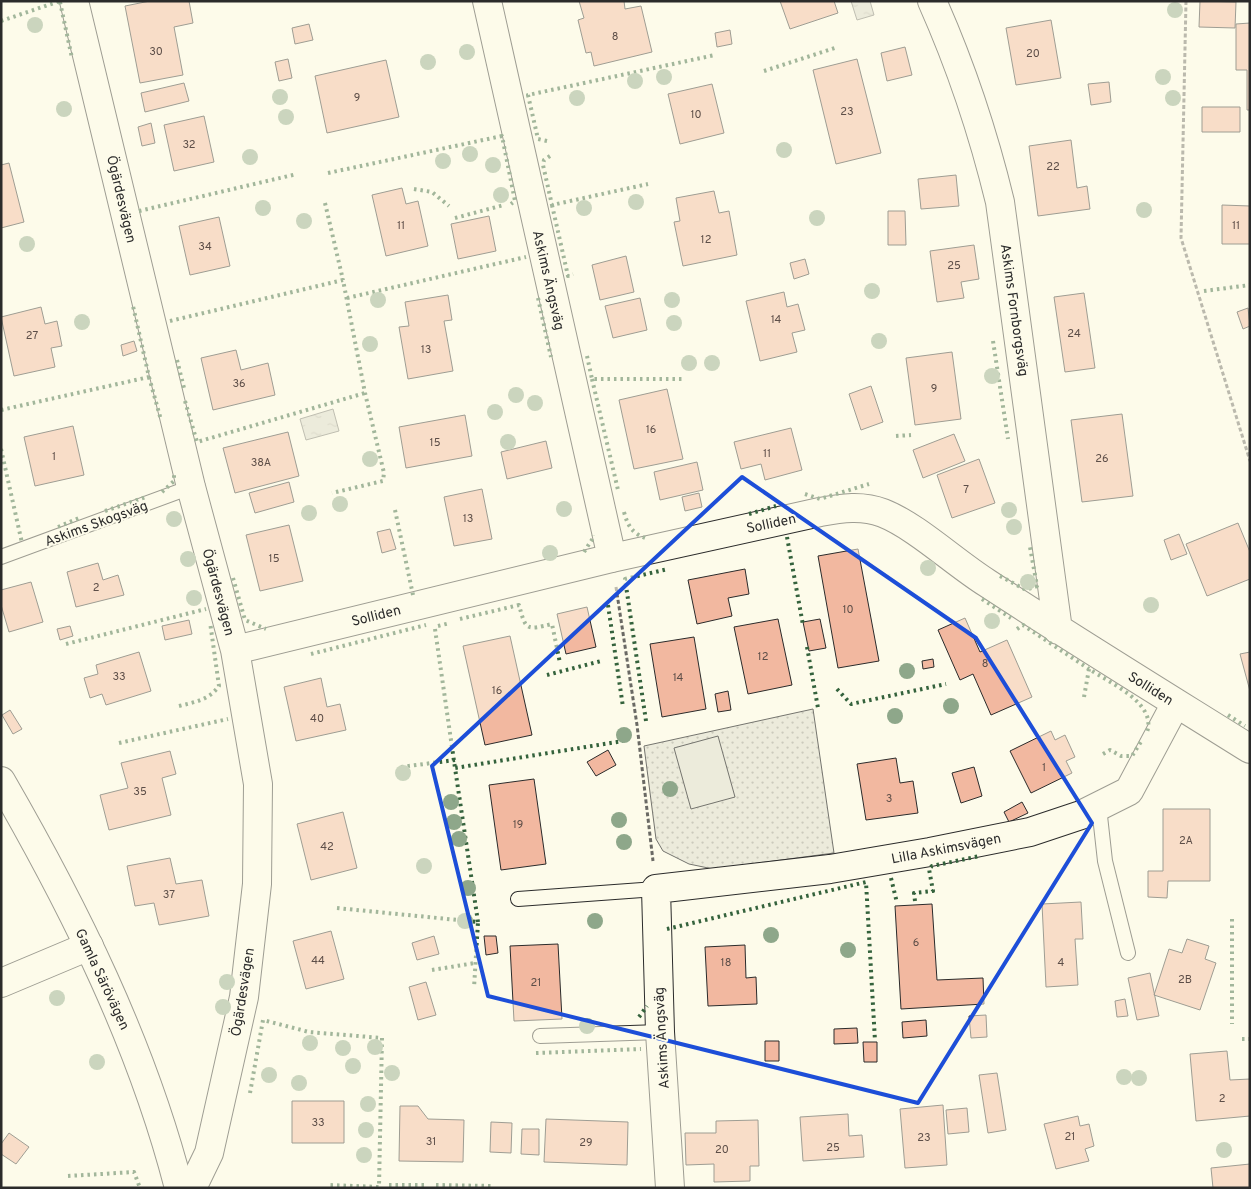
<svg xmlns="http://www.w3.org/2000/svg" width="1251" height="1189" viewBox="0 0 1251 1189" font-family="Overpass,sans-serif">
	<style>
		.grass { fill: url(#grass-dots); stroke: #74746e }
		.park { fill: #ecebdb; stroke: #74746e }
		.water { fill: url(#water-ripples); stroke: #74746e }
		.building { fill: #f2b8a0; stroke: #2b2b2b }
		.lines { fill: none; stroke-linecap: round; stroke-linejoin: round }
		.service-casing { stroke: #2b2b2b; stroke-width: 16 }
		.minor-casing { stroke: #2b2b2b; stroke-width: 30 }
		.tertiary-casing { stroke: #2b2b2b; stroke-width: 30 }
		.path { stroke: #6a6964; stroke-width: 3; stroke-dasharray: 4 2.5; stroke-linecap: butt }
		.service { stroke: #fdfbea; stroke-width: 14 }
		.minor { stroke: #fdfbea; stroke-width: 28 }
		.tertiary { stroke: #fdfbea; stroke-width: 28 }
		.hedge { stroke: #34623c; stroke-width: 4; stroke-dasharray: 2.5 4; stroke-linecap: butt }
		.tree { fill: #8ea78a }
		.marked { fill: none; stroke: #1d4ed8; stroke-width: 4; stroke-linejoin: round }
		.labels { text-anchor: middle; stroke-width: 4; stroke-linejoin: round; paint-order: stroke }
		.number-label { font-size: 11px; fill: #5d4e48 }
		.street-label { font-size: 14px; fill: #2b2b2b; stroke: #fdfbea }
	</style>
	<defs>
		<pattern id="grass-dots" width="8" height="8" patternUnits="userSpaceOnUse" patternTransform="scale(1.25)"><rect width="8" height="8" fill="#ecebdb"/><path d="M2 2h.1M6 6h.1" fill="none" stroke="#cbcabc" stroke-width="1.8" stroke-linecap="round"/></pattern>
		<pattern id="water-ripples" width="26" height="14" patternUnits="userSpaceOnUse" patternTransform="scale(1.25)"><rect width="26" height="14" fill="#d8d7c9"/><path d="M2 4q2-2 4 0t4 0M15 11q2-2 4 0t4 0" fill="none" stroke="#bab9ad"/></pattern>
	</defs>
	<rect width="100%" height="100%" fill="#fdfbea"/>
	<path class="grass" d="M813,709l21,144 -121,16 -24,-5 -26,-13 -7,-12 -12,-93z"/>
	<path class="park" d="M718,736l17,61 -44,12 -17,-61z"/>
	<path class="water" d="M851,1h19l4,14 -17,5z
		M333,409l6,22 -33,9 -6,-21z"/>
	<path class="building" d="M150,1h39l4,22 -19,4 9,48 -43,8 -15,-77z
		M579,1h45l1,8 16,-3 11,46 -58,14 -3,-14 -5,1 -8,-33 6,-2z
		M780,1h54l4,12 -48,16z
		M1200,1l36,1 -1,26 -36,-1z
		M1051,20l10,58 -45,7 -10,-57z
		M1250,23v87h-3v-40h-11v-46z
		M309,24l4,16 -18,4 -3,-16z
		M730,30l2,14 -15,3 -2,-14z
		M905,47l7,28 -25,6 -6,-28z
		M288,59l4,19 -13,3 -4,-19z
		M857,59l24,94 -45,11 -23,-94z
		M386,60l13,57 -72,16 -12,-57z
		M1109,82l2,20 -20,3 -3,-21z
		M184,83l5,18 -44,11 -4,-19z
		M712,84l12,49 -44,11 -12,-50z
		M1202,107h38v25h-38z
		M204,116l10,46 -40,9 -10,-46z
		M151,123l4,20 -13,3 -4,-19z
		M1071,140l6,48 10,-2 3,23 -52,7 -9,-70z
		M9,163l15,59 -23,6v-63z
		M956,175l3,31 -38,3 -3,-30z
		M402,188l4,16 12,-3 10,45 -42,10 -14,-61z
		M714,191l5,22 10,-2 8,44 -54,11 -9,-44 6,-1 -4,-23z
		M1222,205l28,1v38h-28z
		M888,211h17l1,34h-18z
		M489,216l7,35 -38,8 -7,-35z
		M219,217l11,49 -40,9 -11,-49z
		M974,245l5,34 -18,3 3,16 -27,4 -7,-51z
		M626,256l8,36 -34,8 -8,-35z
		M805,259l4,15 -15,5 -4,-16z
		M784,292l3,15 11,-3 7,26 -13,3 5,19 -37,9 -14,-60z
		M1084,293l11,75 -30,4 -11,-75z
		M448,295l4,25 -8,1 9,50 -45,8 -9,-52 10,-1 -4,-24z
		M640,298l7,32 -34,8 -8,-32z
		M41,307l4,17 12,-3 5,25 -11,2 4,19 -41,9 -13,-59z
		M1248,308l2,18 -7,3 -6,-17z
		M134,341l3,10 -14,5 -2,-11z
		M236,350l5,20 27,-7 7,32 -62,15 -12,-52z
		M952,352l9,67 -46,6 -9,-67z
		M871,386l12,36 -22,8 -12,-36z
		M667,389l16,70 -49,10 -15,-69z
		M1122,414l11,82 -51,6 -11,-82z
		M465,415l7,41 -66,12 -7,-41z
		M73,426l11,49 -49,11 -11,-49z
		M791,428l11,42 -37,10 -4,-16 -20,5 -7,-27z
		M288,432l11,44 -64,17 -12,-45z
		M954,434l11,27 -42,17 -10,-28z
		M546,441l6,27 -45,11 -6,-27z
		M979,459l16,44 -43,15 -15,-43z
		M697,462l6,28 -43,10 -6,-28z
		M289,482l5,20 -39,11 -6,-20z
		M482,489l10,50 -38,7 -10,-49z
		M699,493l3,14 -17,4 -3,-14z
		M1238,523l12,29v27l-43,17 -21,-52z
		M289,525l14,56 -43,10 -14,-56z
		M390,529l6,20 -14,4 -5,-21z
		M1179,534l8,20 -16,6 -7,-20z
		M858,549l21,112 -41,7 -20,-112z
		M98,563l5,17 15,-5 6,20 -48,12 -9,-35z
		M745,569l4,25 -21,4 4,18 -35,8 -9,-44z
		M31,582l12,40 -34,10 -8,-27v-15z
		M587,607l9,40 -30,7 -9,-40z
		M965,618l15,34 27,-12 25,57 -41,18 -18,-41 -13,6 -22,-50z
		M778,619l14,66 -44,9 -14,-67z
		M820,619l6,29 -17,3 -6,-29z
		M189,620l3,14 -27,6 -3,-14z
		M70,626l3,10 -13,4 -3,-11z
		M510,636l22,99 -47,10 -22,-99z
		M694,637l12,72 -44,8 -12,-73z
		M139,652l12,39 -45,14 -4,-11 -12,4 -6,-20 14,-4 -2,-9z
		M1250,652v39l-10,-37z
		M933,659l1,8 -11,2 -1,-8z
		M321,678l6,29 13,-3 6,26 -50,11 -12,-54z
		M728,691l3,19 -13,2 -3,-18z
		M10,710l12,19 -9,5 -11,-19z
		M1051,731l4,9 10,-5 10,22 -9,4 6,12 -41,20 -21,-42z
		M608,750l8,15 -20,11 -9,-14z
		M170,751l6,23 -14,4 9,37 -62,15 -9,-35 28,-7 -7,-25z
		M896,758l4,25 13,-2 5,32 -52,7 -9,-56z
		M974,767l8,29 -21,7 -9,-30z
		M534,779l12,85 -45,6 -12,-85z
		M1022,802l6,11 -19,9 -5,-10z
		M1163,809h47v72h-42l-1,17 -19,-1v-26h15z
		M343,812l14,56 -46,12 -14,-56z
		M170,858l6,26 26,-4 7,36 -50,9 -5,-22 -19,3 -8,-40z
		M1081,902l2,37h-8l3,46 -32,2 -4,-83z
		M932,904l5,76 46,-2 1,26 -83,5 -6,-103z
		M331,931l13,48 -38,10 -13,-48z
		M434,936l5,18 -22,6 -5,-17z
		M484,936h12l2,17 -12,2z
		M1187,939l22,7 -4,13 11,4 -16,47 -46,-15 15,-46 13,4z
		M558,944l4,75 -48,2 -4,-75z
		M745,945l1,33 10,-1 1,27 -49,2 -3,-59z
		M1150,973l9,43 -22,4 -9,-42z
		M426,982l10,33 -18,5 -9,-33z
		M1125,999l3,17 -11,1 -2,-16z
		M986,1015l1,22 -16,1 -2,-22z
		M926,1020l1,16 -24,2 -1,-16z
		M857,1028l1,15 -24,1v-15z
		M765,1041h14v20h-14z
		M863,1042h14v20h-13z
		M1227,1051l3,29 20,-1v37l-54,5 -6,-67z
		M997,1073l9,57 -18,3 -9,-58z
		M292,1101h52v42h-52z
		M943,1105l4,60 -42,3 -5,-59z
		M400,1106h18l10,13 36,1 -1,42 -64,-1z
		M967,1108l2,24 -21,2 -2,-24z
		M848,1114l1,22 13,-1 2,22 -61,4 -3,-44z
		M1078,1116l2,10 9,-2 5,22 -9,3 4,12 -33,8 -12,-45z
		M546,1119l82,3 -1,43 -83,-3z
		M758,1120l1,46h-9v15l-36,1v-18l-28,1 -1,-32h31v-12z
		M491,1122l21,1 -1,30 -21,-1z
		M522,1129h17v26l-18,-1z
		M9,1133l20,14 -13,17 -15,-10v-10z
		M1250,1164v24h-37l-2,-20z"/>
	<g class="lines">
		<defs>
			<path id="service" d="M1,557l190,-70
				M1099,807l6,54 23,92
				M518,899l138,-10
				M540,1036l120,-4"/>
			<path id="minor" d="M74,1l117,486 44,163 23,134 -1,100 -13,113 -35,156 -17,35
				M487,1l125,557
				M932,1c29,65 51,131 68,201l58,428
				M235,650l377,-92 208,-46c22,-4 42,-7 63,1 33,13 72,50 104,70 87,57 175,111 263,166
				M1,983l88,-37
				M670,1188l-10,-156 -4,-143 174,-20 100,-17 100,-20 51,-17 48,-24 47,-88"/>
			<path id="tertiary" d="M1,781c74,128 141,263 178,407"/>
		</defs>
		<use href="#service" class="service-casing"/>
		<use href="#minor" class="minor-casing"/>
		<use href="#tertiary" class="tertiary-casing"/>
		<path class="path" d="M1186,1l-5,237 69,223
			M616,587l21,138 16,136"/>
		<use href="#service" class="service"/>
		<use href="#minor" class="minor"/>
		<use href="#tertiary" class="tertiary"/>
		<path class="hedge" d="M60,2l12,56
			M1,21l59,-20
			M764,71l71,-23
			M547,141l-9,-2 -10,-44 187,-40
			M550,156l-6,4 -1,5 9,40 96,-21
			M328,173l174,-37 13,65 -4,3
			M414,189l18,3 17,14
			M325,203l18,77
			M552,205l16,71 5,-2
			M139,211l158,-37
			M455,218l49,-13
			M1204,291l46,-6
			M347,298l179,-41
			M538,298l13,59
			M170,321l173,-41 22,113 19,80 -1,8 -51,12
			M993,341l15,98
			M587,356l5,23h90
			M177,360l7,28
			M149,377l12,43
			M592,379l26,111
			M185,401l12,41 168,-49
			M1,410l148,-33 -16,-71
			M896,436l15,-1
			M1,449l21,94
			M162,492l12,-11v-9
			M805,494l15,5 49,-15
			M395,510l18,85
			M105,511l41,-14
			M624,512c4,15 9,22 24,27
			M749,514l27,-8
			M58,527l21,-9
			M787,537l16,88
			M584,552l9,-14v-3
			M1000,576l26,14 11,-4 -7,-39
			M233,578l12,42 21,9
			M982,599l29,19
			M608,605l15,102
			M460,619l59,-14c7,26 7,25 33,19l8,39
			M438,626l12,-3
			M435,629l20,139
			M1017,629l6,-4 66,44
			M66,644l140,-35
			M807,647l11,61
			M311,654l115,-29
			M547,675l54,-14
			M837,689l14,15 95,-20
			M1084,697l5,-28c21,14 68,34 58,63
			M179,706c16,-4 30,-6 40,-20l-9,-64
			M1228,715l17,11
			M646,721l-21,-142 43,-10
			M119,743l109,-24
			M1103,754l7,-4 11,6h11l10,-16
			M401,767l54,-7
			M891,878l6,25
			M915,901l-1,-8 19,-2 -4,-22 3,-3 48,-10
			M337,908l141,14 -4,66
			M1232,919v105
			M478,922l-23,-154 168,-27
			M667,929l199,-47 9,159
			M432,970l43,-7
			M639,1017l8,-11
			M1242,1039h8
			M536,1053l105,-4
			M250,1093l13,-73 46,12 73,6 -3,149 -50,-2
			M68,1176l66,-4 6,16
			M389,1185h37
			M436,1185l56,1"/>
	</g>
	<g class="tree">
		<circle cx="1175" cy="10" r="8"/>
		<circle cx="35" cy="25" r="8"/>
		<circle cx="467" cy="52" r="8"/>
		<circle cx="428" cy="62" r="8"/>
		<circle cx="664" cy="77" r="8"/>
		<circle cx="1163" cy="77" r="8"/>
		<circle cx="635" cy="81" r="8"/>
		<circle cx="280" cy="97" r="8"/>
		<circle cx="577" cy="98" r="8"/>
		<circle cx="1173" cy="98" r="8"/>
		<circle cx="64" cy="109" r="8"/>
		<circle cx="286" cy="117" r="8"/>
		<circle cx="784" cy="150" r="8"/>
		<circle cx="470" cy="154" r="8"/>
		<circle cx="250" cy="157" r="8"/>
		<circle cx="443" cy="161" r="8"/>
		<circle cx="493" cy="165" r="8"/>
		<circle cx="501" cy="195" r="8"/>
		<circle cx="636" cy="202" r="8"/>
		<circle cx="263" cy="208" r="8"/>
		<circle cx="584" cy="208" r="8"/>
		<circle cx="1144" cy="210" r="8"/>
		<circle cx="817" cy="218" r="8"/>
		<circle cx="304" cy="221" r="8"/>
		<circle cx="27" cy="244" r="8"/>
		<circle cx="872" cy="291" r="8"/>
		<circle cx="378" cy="300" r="8"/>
		<circle cx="672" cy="300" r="8"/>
		<circle cx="82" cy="322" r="8"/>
		<circle cx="674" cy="323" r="8"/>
		<circle cx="879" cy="341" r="8"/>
		<circle cx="370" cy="344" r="8"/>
		<circle cx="689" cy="363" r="8"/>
		<circle cx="712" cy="363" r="8"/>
		<circle cx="992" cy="376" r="8"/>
		<circle cx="516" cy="395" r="8"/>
		<circle cx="535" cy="403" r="8"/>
		<circle cx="495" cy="412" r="8"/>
		<circle cx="508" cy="442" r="8"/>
		<circle cx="370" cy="459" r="8"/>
		<circle cx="340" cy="504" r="8"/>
		<circle cx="564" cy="509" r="8"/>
		<circle cx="1009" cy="510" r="8"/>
		<circle cx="309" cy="513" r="8"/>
		<circle cx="174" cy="519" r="8"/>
		<circle cx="1014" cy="527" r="8"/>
		<circle cx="550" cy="553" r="8"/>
		<circle cx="188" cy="559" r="8"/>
		<circle cx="928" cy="568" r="8"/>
		<circle cx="1028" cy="582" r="8"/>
		<circle cx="194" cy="598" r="8"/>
		<circle cx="1151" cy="605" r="8"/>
		<circle cx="992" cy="621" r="8"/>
		<circle cx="907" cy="671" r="8"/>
		<circle cx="951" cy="706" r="8"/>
		<circle cx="895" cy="716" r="8"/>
		<circle cx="624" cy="735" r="8"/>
		<circle cx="403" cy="773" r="8"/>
		<circle cx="670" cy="789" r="8"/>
		<circle cx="451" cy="802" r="8"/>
		<circle cx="619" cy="820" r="8"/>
		<circle cx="454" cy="822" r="8"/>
		<circle cx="459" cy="839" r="8"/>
		<circle cx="624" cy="842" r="8"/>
		<circle cx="424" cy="866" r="8"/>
		<circle cx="468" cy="888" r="8"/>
		<circle cx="465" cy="921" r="8"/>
		<circle cx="595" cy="921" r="8"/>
		<circle cx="771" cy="935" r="8"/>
		<circle cx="848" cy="950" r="8"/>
		<circle cx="227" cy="982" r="8"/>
		<circle cx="57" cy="998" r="8"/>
		<circle cx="223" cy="1007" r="8"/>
		<circle cx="587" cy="1026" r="8"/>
		<circle cx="310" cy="1043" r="8"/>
		<circle cx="375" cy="1047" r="8"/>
		<circle cx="343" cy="1048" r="8"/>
		<circle cx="97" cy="1062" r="8"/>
		<circle cx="353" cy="1066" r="8"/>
		<circle cx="392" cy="1073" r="8"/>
		<circle cx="269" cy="1075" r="8"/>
		<circle cx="1124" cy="1077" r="8"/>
		<circle cx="1139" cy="1078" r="8"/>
		<circle cx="299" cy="1083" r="8"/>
		<circle cx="368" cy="1104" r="8"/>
		<circle cx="366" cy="1130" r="8"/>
		<circle cx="1224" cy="1150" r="8"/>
		<circle cx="364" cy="1155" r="8"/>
	</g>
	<path d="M0 0H1251V1189H0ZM742,477l234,161 116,185 -174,280 -430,-107 -56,-230z" fill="#fdfbea" fill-opacity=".55" fill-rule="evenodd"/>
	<path class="marked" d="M742,477l234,161 116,185 -174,280 -430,-107 -56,-230z"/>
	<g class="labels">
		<g class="number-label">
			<text x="615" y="40">8</text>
			<text x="156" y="55">30</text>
			<text x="1033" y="57">20</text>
			<text x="357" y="101">9</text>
			<text x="847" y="115">23</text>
			<text x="696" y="118">10</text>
			<text x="189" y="148">32</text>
			<text x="1053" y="170">22</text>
			<text x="401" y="229">11</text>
			<text x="1236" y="229">11</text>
			<text x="706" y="243">12</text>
			<text x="205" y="250">34</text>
			<text x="954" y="269">25</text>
			<text x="776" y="323">14</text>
			<text x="1074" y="337">24</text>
			<text x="32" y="339">27</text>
			<text x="426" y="353">13</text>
			<text x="239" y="387">36</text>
			<text x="934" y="392">9</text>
			<text x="651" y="433">16</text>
			<text x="435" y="446">15</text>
			<text x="767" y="457">11</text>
			<text x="54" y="460">1</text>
			<text x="1102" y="462">26</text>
			<text x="261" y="466">38A</text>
			<text x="966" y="493">7</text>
			<text x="468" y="522">13</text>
			<text x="274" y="562">15</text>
			<text x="96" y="591">2</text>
			<text x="848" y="613">10</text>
			<text x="763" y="660">12</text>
			<text x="985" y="667">8</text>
			<text x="119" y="680">33</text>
			<text x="678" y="681">14</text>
			<text x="497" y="694">16</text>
			<text x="317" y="722">40</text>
			<text x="1044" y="771">1</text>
			<text x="140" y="795">35</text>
			<text x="889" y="802">3</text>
			<text x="518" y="828">19</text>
			<text x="1186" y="844">2A</text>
			<text x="327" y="850">42</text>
			<text x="169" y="898">37</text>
			<text x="916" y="946">6</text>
			<text x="318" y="964">44</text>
			<text x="726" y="966">18</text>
			<text x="1061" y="966">4</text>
			<text x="1185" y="983">2B</text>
			<text x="536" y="986">21</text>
			<text x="1222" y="1102">2</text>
			<text x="318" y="1126">33</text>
			<text x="1070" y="1140">21</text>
			<text x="924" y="1141">23</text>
			<text x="431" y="1145">31</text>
			<text x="586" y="1146">29</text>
			<text x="833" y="1151">25</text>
			<text x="722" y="1153">20</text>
		</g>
		<g class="street-label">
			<text transform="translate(122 199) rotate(77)" y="5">Ögärdesvägen</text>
			<text transform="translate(549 280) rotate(77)" y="5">Askims Ängsväg</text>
			<text transform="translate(1015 310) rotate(82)" y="5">Askims Fornborgsväg</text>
			<text transform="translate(96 523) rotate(-20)" y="5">Askims Skogsväg</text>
			<text transform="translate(771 523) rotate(-12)" y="5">Solliden</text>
			<text transform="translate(219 592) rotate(75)" y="5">Ögärdesvägen</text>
			<text transform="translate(376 615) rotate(-14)" y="5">Solliden</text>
			<text transform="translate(1151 688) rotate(32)" y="5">Solliden</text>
			<text transform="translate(946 848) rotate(-11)" y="5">Lilla Askimsvägen</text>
			<text transform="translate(103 979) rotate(65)" y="5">Gamla Särövägen</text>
			<text transform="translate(242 992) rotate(-81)" y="5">Ögärdesvägen</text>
			<text transform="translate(661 1038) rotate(-93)" y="5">Askims Ängsväg</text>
		</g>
	</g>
	<rect width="1251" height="1189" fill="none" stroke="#2b2b2b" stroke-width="5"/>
</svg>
